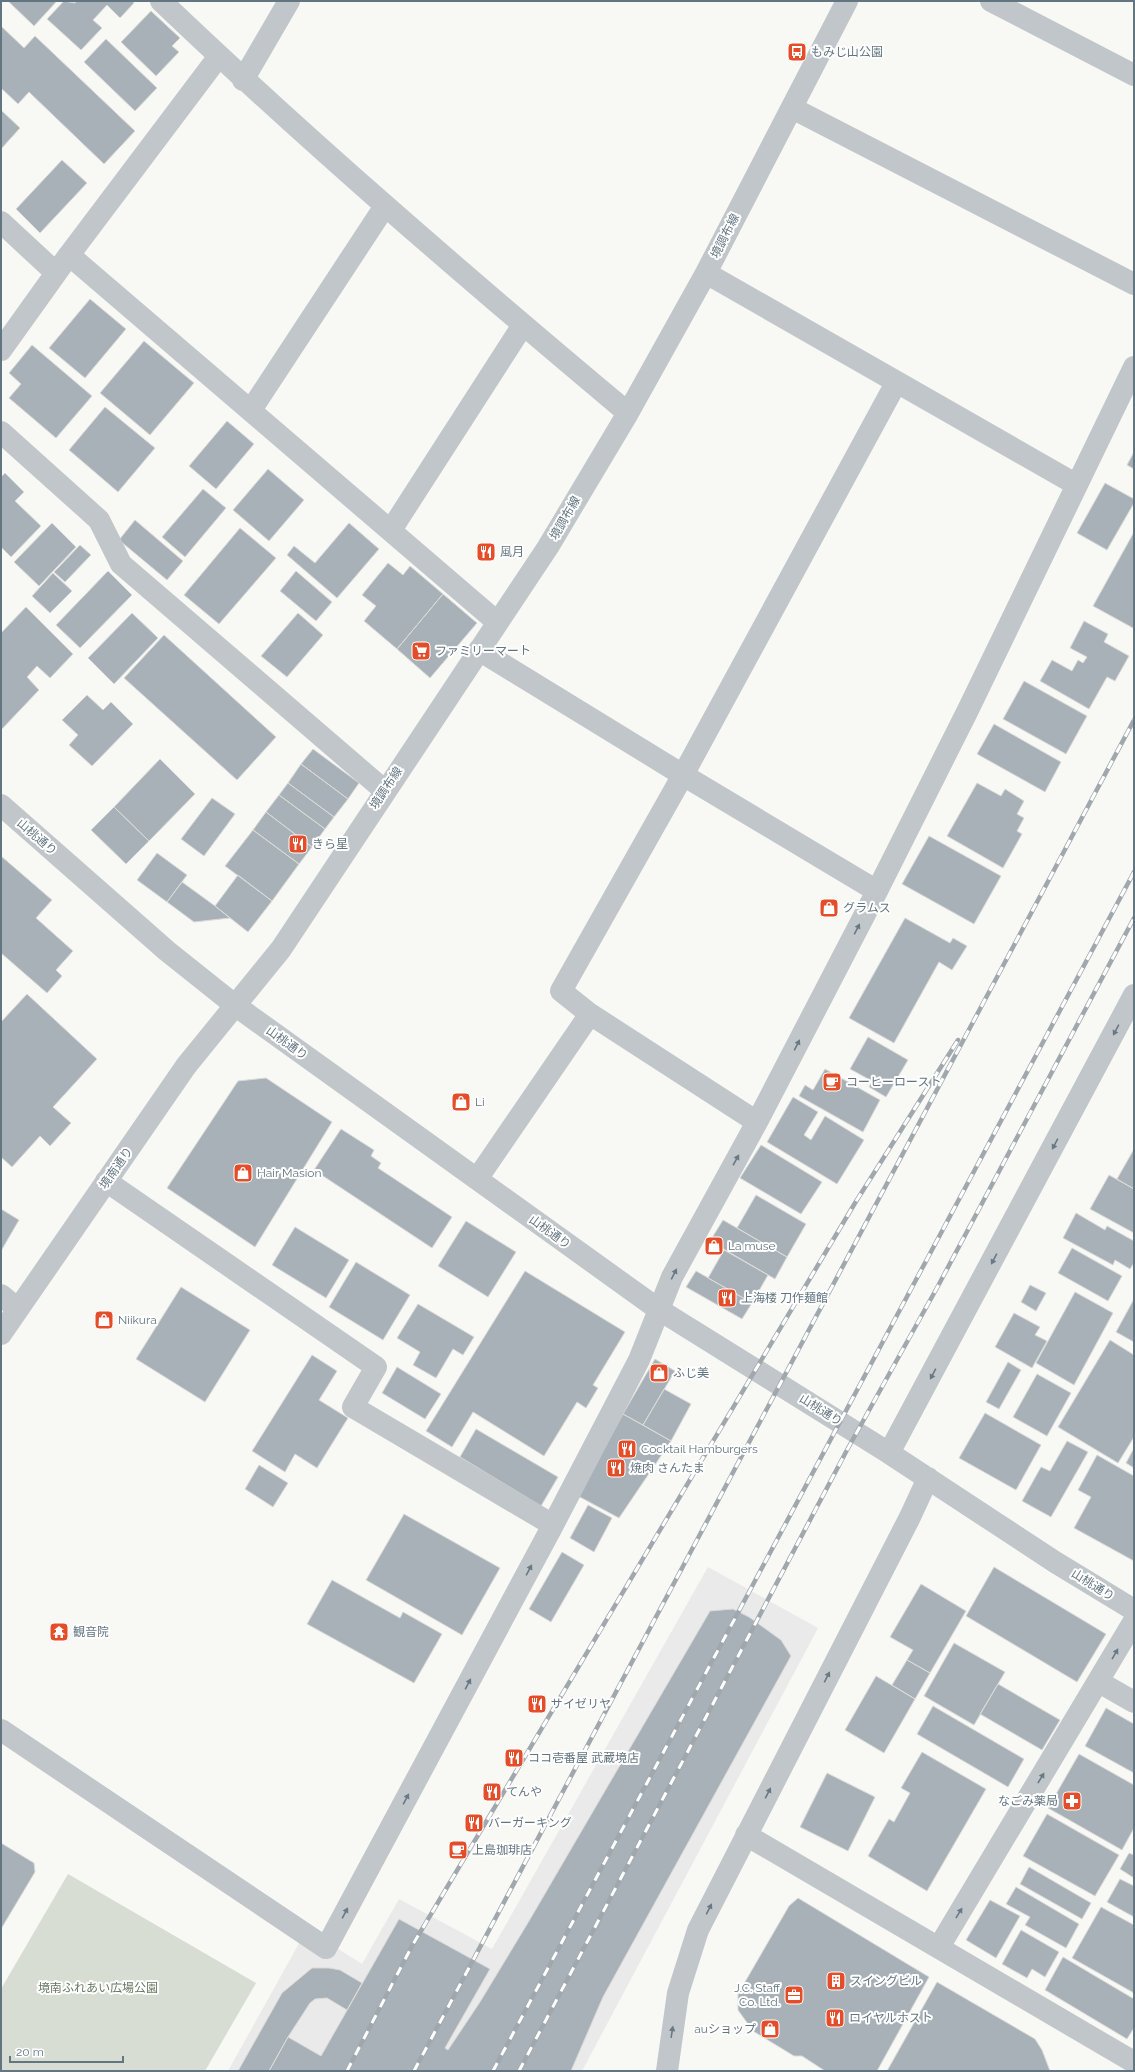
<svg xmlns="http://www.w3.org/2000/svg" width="1135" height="2072" viewBox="0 0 1135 2072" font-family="Raleway,'Noto Sans JP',sans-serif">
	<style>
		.built { fill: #e9eae9 }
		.green { fill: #d8ddd4 }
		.building { fill: #a8b1b7; stroke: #dadad8 }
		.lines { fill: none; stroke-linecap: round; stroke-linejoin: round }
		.minor { stroke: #c1c6ca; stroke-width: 22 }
		.rail-casing { stroke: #a0a8ae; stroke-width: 4.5 }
		.rail { stroke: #fff; stroke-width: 3; stroke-dasharray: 9; stroke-linecap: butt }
		.oneway { fill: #687985 }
		.labels { text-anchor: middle; stroke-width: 4; stroke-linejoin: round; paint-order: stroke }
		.poi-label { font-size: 12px; fill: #637581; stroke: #fff; text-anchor: start }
		.street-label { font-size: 12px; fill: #637581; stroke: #fff }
		.park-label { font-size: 12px; fill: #677962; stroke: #fff }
	</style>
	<rect width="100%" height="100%" fill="#f8f8f5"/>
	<path class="built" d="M708,1567l110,61 -236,443h-354l79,-142 55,35 37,-65 93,50z"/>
	<path class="green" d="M68,1874l188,109 -51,88h-204v-82z"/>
	<path class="building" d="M8,1h49l-23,25z
		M64,1l11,2 1,-2h57l1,2 -14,15 -13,-13 -14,15 9,8 -21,22 -34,-31z
		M151,11l29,27 -8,8 7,6 -23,24 -35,-34z
		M1,26l23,22 11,-12 100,95 -31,33 -75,-72 -11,12 -17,-16z
		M106,39l51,49 -22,23 -51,-49z
		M1,110l19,18 -19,21z
		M62,160l25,23 -47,50 -24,-24z
		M90,299l36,30 -41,49 -36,-30z
		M144,341l50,42 -44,52 -50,-42z
		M32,345l60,51 -36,42 -47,-40 12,-14 -12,-11z
		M105,407l50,41 -37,44 -49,-42z
		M227,421l27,23 -38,45 -27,-23z
		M1134,452v17l-7,-4z
		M268,469l36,31 -35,41 -36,-31z
		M5,473l19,19 -9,9 26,25 -30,31 -10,-10v-70z
		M1105,483l29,16v4l-27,47 -30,-17z
		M203,489l23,19 -41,49 -23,-20z
		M135,520l48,41 -16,19 -48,-40z
		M52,523l24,24 -37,39 -25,-24z
		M349,523l30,26 -42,49 -50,-43 7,-9 21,17z
		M240,528l36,30 -57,66 -35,-29z
		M1134,532v95l-1,1 -40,-22z
		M80,545l11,10 -26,27 -11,-10z
		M388,563l15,12 7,-9 33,28 -46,55 -33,-28 12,-15 -14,-11z
		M108,571l24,24 -52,53 -24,-23z
		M296,571l36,31 -16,19 -36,-30z
		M53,573l19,18 -22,22 -18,-17z
		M443,594l34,29 -47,55 -33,-29z
		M26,607l47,47 -23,24 -13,-12 -10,11 12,13 -38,40v-97z
		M132,613l26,25 -44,46 -26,-26z
		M298,613l25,22 -36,42 -26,-21z
		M1084,621l24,13 -4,8 25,14 -14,25 -8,-4 -18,32 -49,-28 12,-21 20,11 6,-11 5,3 4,-6 -17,-9z
		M164,635l112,102 -39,43 -113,-102z
		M1024,681l63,35 -21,38 -63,-35z
		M87,695l16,15 8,-8 22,22 -41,42 -23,-21 9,-10 -16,-15z
		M994,724l67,38 -16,30 -68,-38z
		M313,749l46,34 -11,16 -47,-35z
		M160,759l35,35 -46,47 -35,-34z
		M301,764l47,35 -14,18 -46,-34z
		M288,783l46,34 -9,12 -46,-34z
		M977,783l24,13 4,-7 19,12 -7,13 7,4 -7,13 5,3 -19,34 -56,-32z
		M279,795l46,34 -13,18 -46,-35z
		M212,798l23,16 -31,42 -23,-17z
		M114,807l35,34 -23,23 -35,-34z
		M266,812l46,35 -13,17 -46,-34z
		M253,830l46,34 -27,37 -47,-35z
		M929,836l72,40 -27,48 -72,-40z
		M157,853l30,22 -20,27 -30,-22z
		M1,856l51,44 -16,18 37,33 -17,19 6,6 -15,17 -46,-40z
		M238,875l34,26 -24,31 -33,-26z
		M182,882l33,24 15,12 -36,4 -27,-20z
		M905,918l45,25 3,-5 14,8 -15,24 -13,-8 -45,81 -45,-25z
		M27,994l70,65 -44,48 18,16 -21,23 -10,-10 -28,31 -11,-10v-135z
		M868,1037l40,23 -22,37 -17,-10 3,-6 -22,-12z
		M825,1069l55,31 -17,32 -64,-36 6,-11 8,5z
		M266,1078l66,44 -77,125 -88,-59 71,-107z
		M793,1097l25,15 -14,23 7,5 14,-24 39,24 -27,44 -70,-42z
		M341,1129l33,21 -3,6 10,7 -3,5 74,49 -20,31 -118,-78z
		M761,1145l61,37 -21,32 -61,-36z
		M1134,1149v40l-17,-10z
		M1109,1175l25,14v44l-44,-24z
		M756,1195l50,29 -19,33 -50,-29z
		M1,1209l18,11 -18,31z
		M1076,1213l29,17 2,-4 27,15v22l-4,6 -15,-9 -2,5 -50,-27z
		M723,1220l64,37 -12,22 -65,-38z
		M466,1221l50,31 -28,45 -50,-31z
		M295,1227l54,33 -23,38 -54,-33z
		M1072,1248l50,28 -14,25 -50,-28z
		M724,1250l44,25 -16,28 -44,-25z
		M356,1262l54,33 -27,45 -54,-33z
		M525,1271l100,61 -32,53 5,3 -12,20 -9,-6 -33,54 -71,-44 -21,35 -26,-16z
		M696,1271l56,32 -10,16 -56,-32z
		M1030,1285l16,8 -10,18 -15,-9z
		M181,1287l69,43 -45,72 -69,-43z
		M1075,1292l38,21 -39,72 -38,-22z
		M1134,1299v43l-18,-10z
		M418,1304l56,33 -11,18 -10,-6 -17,29 -23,-13 7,-13 -23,-14z
		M1014,1313l26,14 -5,8 12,6 -15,27 -37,-21z
		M1110,1340l24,15v82l-16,26 -60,-36z
		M312,1355l25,16 -18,29 29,18 -31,50 -22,-14 -10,18 -33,-21z
		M655,1359l20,12 -32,54 -20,-11z
		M1008,1362l13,8 -22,39 -13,-7z
		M397,1367l44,27 -16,25 -43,-26z
		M1037,1374l34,19 -24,43 -34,-19z
		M664,1389l27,15 -20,37 -28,-16z
		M985,1413l56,32 -25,45 -57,-32z
		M623,1414l48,27 -52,77 -41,-22z
		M476,1429l82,48 -17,29 -81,-49z
		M1067,1441l21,11 -37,65 -29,-16 19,-34 9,4z
		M1134,1448v20l-8,-5z
		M1097,1455l37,21v85l-60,-33 17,-31 -13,-7z
		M259,1465l29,18 -15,24 -28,-18z
		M588,1505l24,13 -18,34 -24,-14z
		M404,1514l96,54 -38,67 -96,-55z
		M562,1552l22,13 -33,57 -22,-13z
		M994,1567l112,67 -29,48 -111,-66z
		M332,1580l68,38 3,-6 39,22 -28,49 -107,-59z
		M921,1584l45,27 -36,62 -23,-13 6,-10 -23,-13z
		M733,1609l16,8 32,23 10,16 -188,341 -32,74h-302l19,-34 33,19 78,-137 91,50 -45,79 3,2 32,-48 49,-81 181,-310z
		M954,1643l51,29 -31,53 -50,-29z
		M907,1660l23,13 -15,26 -23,-14z
		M876,1676l39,23 -31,54 -39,-23z
		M998,1684l62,36 -18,30 -62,-36z
		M933,1706l91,53 -16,28 -91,-53z
		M1106,1708l28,16v49l-49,-27z
		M922,1752l64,37 -59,102 -59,-35 21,-37 5,3 16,-29 -9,-5z
		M1079,1754l55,31v43l-12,22 -74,-42z
		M827,1773l48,24 -27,54 -48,-24z
		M1047,1814l72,41 -24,41 -72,-40z
		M1,1843l33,20 1,9 -34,57z
		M1129,1853l5,2v23l-14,-9z
		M1029,1867l62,36 -9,16 -62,-35z
		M1120,1879l14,7v31l-27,-15z
		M1016,1887l63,37 -13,24 -41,-23 5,-8 -24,-13z
		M798,1898l131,79 -52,94h-52l-23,-15h-8l-41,-25 -15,-21v-16l51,-88z
		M990,1900l30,16 -24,42 -30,-18z
		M1101,1907l33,18v68l-62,-35z
		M1021,1930l38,22 -14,25 -13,-8 -5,9 -25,-14z
		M1063,1957l71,42v29l-7,11 -82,-49z
		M312,1968h17l11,2 22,13 -15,27 -20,-12 -12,1 -5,4 -22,34 -19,34h-31l44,-78z
		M937,1982l98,57 7,11 8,21h-163z"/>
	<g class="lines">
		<path class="minor" d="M161,1c150,143 307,278 467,412
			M991,1l143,74
			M243,80l46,-79
			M792,108l342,176
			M1,222l55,51
			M69,255l428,367
			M706,273l371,212
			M1,350l68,-95 150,-199
			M251,410l134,-204
			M1,432l98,88 22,44 264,227
			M391,530l132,-205
			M479,650l204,125 -122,216 29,23 167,108
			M1,805l166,146 69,55 422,303 231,144 166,109 79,48
			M877,891l-194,-116 213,-392
			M477,1179l113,-165
			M106,1181l270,186 -23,40 200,118
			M1,1295l17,14
			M1,1334l185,-268 95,-117 267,-402 80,-134 78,-140 141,-272
			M889,1453l245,-458
			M1099,1682l35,20
			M1,1730l325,218 227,-423 86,-165 33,-83 85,-155 120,-231 90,-179 167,-345
			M746,1835l386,226
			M939,1947l195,-326
			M667,2071l11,-78 20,-63 212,-413 18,-39"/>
		<defs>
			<path id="rail" d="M347,2071l65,-125 443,-743 103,-163
				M414,2071l720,-1351
				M493,2071l641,-1199
				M519,2071l328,-621 91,-164 196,-368"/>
		</defs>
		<use href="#rail" class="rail-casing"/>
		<use href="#rail" class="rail"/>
	</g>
	<defs><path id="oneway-solid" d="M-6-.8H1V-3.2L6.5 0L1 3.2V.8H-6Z"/></defs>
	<g class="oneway">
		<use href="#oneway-solid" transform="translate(857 929) rotate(-63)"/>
		<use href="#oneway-solid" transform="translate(1116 1030) rotate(118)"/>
		<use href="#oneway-solid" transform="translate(797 1045) rotate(-63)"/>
		<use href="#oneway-solid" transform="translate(1055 1144) rotate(118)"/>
		<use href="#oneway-solid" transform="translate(736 1160) rotate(-61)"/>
		<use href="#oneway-solid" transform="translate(994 1259) rotate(118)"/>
		<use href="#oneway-solid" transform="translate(674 1274) rotate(-63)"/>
		<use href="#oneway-solid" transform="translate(933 1374) rotate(118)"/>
		<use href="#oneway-solid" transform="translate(529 1570) rotate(-62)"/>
		<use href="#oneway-solid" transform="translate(1115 1654) rotate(-60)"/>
		<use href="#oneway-solid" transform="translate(827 1677) rotate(-63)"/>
		<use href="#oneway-solid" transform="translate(468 1684) rotate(-62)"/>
		<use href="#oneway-solid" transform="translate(1041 1778) rotate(-59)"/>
		<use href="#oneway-solid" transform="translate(768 1793) rotate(-63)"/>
		<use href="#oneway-solid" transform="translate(406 1799) rotate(-62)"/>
		<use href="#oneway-solid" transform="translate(709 1909) rotate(-63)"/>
		<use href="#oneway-solid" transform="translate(345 1913) rotate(-62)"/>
		<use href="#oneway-solid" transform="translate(959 1913) rotate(-59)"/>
		<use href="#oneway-solid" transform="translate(672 2032) rotate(-81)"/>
	</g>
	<defs>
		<symbol id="bus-square" viewBox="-11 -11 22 22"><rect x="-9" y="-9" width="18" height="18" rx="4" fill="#e44d29" stroke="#fff"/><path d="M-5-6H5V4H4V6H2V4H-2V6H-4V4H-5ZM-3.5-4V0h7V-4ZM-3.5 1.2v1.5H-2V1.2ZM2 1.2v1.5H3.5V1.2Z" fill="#fff"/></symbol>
		<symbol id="restaurant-square" viewBox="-11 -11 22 22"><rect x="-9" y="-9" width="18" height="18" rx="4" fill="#e44d29" stroke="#fff"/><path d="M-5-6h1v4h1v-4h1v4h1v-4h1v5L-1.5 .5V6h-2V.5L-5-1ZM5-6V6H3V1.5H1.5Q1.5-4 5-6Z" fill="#fff"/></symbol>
		<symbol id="supermarket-square" viewBox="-11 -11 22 22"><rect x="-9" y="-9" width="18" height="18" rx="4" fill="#e44d29" stroke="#fff"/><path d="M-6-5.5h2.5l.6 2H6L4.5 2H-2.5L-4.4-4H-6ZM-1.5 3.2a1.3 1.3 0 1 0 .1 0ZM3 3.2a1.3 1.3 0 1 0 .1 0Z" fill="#fff"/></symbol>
		<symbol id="shop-square" viewBox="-11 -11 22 22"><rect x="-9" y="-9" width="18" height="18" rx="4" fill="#e44d29" stroke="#fff"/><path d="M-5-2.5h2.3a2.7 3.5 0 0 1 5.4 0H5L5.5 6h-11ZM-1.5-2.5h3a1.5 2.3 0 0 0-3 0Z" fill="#fff"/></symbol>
		<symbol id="cafe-square" viewBox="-11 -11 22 22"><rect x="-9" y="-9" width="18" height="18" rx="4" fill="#e44d29" stroke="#fff"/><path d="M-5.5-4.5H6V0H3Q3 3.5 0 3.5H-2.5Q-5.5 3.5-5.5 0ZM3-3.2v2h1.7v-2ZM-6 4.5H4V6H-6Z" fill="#fff"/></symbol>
		<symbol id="temple-square" viewBox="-11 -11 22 22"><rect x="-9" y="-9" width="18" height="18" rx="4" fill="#e44d29" stroke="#fff"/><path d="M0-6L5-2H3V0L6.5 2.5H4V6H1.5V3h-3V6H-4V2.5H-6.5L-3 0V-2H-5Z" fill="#fff"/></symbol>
		<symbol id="pharmacy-square" viewBox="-11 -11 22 22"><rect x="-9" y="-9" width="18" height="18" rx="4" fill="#e44d29" stroke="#fff"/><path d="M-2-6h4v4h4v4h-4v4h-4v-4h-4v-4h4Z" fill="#fff"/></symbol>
		<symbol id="building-square" viewBox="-11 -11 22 22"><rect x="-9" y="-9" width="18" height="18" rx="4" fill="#e44d29" stroke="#fff"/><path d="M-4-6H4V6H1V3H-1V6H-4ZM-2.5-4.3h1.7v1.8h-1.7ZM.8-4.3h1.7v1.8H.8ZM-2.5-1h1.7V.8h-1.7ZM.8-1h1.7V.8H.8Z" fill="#fff"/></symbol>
		<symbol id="office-square" viewBox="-11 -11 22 22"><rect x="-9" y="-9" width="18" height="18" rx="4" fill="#e44d29" stroke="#fff"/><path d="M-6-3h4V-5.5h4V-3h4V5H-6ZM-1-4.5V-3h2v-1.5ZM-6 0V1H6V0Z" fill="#fff"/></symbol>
	</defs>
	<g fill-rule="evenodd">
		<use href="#bus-square" x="786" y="41" width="22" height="22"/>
		<use href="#restaurant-square" x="475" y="541" width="22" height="22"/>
		<use href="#supermarket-square" x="410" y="640" width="22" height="22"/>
		<use href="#restaurant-square" x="287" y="833" width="22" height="22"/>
		<use href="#shop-square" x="818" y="897" width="22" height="22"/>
		<use href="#cafe-square" x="821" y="1071" width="22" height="22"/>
		<use href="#shop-square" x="450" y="1091" width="22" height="22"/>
		<use href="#shop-square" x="232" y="1162" width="22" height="22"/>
		<use href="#shop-square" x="703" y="1235" width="22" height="22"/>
		<use href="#restaurant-square" x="716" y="1287" width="22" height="22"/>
		<use href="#shop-square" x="93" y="1309" width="22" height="22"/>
		<use href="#shop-square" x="648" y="1362" width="22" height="22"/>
		<use href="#restaurant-square" x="616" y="1438" width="22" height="22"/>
		<use href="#restaurant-square" x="605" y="1457" width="22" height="22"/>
		<use href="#temple-square" x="48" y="1621" width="22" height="22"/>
		<use href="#restaurant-square" x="526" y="1693" width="22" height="22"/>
		<use href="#restaurant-square" x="503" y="1747" width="22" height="22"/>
		<use href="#restaurant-square" x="481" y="1781" width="22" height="22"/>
		<use href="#pharmacy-square" x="1061" y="1790" width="22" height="22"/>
		<use href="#restaurant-square" x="463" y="1812" width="22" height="22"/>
		<use href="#cafe-square" x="447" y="1839" width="22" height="22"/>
		<use href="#building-square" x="825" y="1970" width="22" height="22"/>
		<use href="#office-square" x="783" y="1984" width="22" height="22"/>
		<use href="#restaurant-square" x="824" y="2007" width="22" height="22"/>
		<use href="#shop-square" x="759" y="2018" width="22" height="22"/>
	</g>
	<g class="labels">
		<g class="poi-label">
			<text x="811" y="56">もみじ山公園</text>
			<text x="500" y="556">風月</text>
			<text x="435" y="655">ファミリーマート</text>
			<text x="312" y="848">きら星</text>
			<text x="843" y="912">グラムス</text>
			<text x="846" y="1086">コーヒーロースト</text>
			<text x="475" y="1106">Li</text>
			<text x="257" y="1177">Hair Masion</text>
			<text x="728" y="1250">La muse</text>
			<text x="741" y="1302">上海楼 刀作麺館</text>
			<text x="118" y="1324">Niikura</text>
			<text x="673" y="1377">ふじ美</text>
			<text x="641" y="1453">Cocktail Hamburgers</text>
			<text x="630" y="1472">焼肉 さんたま</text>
			<text x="73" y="1636">観音院</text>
			<text x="551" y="1708">サイゼリヤ</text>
			<text x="528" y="1762">ココ壱番屋 武蔵境店</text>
			<text x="506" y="1796">てんや</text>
			<text x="1058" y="1805" text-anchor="end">なごみ薬局</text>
			<text x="488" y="1827">バーガーキング</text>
			<text x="472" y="1854">上島珈琲店</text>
			<text x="850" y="1985">スイングビル</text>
			<text x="780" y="1992" text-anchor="end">J.C. Staff<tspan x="780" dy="14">Co. Ltd.</tspan></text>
			<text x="849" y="2022">ロイヤルホスト</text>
			<text x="756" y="2033" text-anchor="end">auショップ</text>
		</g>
		<g class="street-label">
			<text transform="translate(725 236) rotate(-63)" y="4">境調布線</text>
			<text transform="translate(565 518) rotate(-60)" y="4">境調布線</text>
			<text transform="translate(386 788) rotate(-56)" y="4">境調布線</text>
			<text transform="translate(37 837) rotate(41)" y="4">山桃通り</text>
			<text transform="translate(287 1043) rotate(36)" y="4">山桃通り</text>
			<text transform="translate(116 1168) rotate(-55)" y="4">境南通り</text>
			<text transform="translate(550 1232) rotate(36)" y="4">山桃通り</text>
			<text transform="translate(821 1410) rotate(32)" y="4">山桃通り</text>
			<text transform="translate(1093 1585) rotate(32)" y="4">山桃通り</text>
		</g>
		<g class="park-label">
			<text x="98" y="1992">境南ふれあい広場公園</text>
		</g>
	</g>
	<rect width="1135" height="2072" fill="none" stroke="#637581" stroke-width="4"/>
	<path d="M10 2056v6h113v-6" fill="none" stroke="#637581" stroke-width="2"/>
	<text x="16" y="2056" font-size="12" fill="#637581" stroke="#ffffff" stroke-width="3" paint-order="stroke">20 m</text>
</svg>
